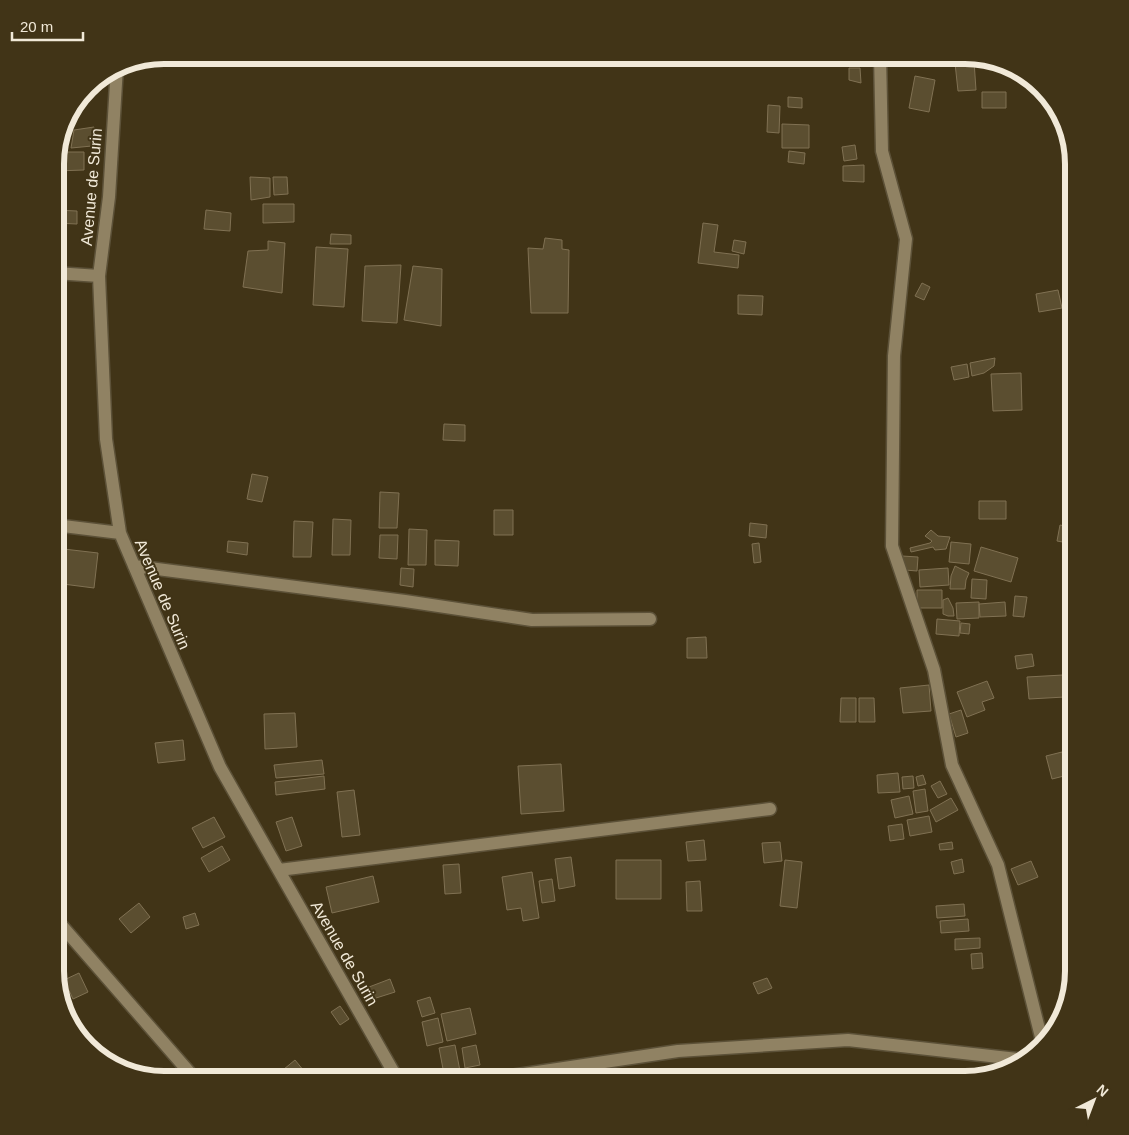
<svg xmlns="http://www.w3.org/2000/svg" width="1129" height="1135" viewBox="0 0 1129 1135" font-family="Helvetica,sans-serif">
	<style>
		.building { fill: #5b4e30; stroke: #807153 }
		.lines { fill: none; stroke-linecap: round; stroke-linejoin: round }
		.minor-casing { stroke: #5c5138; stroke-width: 15 }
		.minor { stroke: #908263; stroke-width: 12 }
		.labels { text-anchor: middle; stroke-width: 4; stroke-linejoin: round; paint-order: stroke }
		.street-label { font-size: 16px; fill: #f1e9d8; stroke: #413417 }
		.rim { fill: none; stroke: #f1e9d8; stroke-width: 6 }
	</style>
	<rect width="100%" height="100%" fill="#413417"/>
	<path class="building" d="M974,61l2,29 -18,1 -3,-28z
		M849,68h11l1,15 -12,-3z
		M915,76l20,4 -6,32 -20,-4z
		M982,92h24v16h-24z
		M788,97l14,1v10l-14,-1z
		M768,105l12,1 -1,27 -12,-1z
		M782,124l27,1v23h-27z
		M94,127l-2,19 -21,2 3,-18z
		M855,145l2,14 -13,2 -2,-14z
		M789,151l16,2 -1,11 -16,-2z
		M56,152h28v18l-29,1v-15z
		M864,165v17l-21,-1v-15z
		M250,177l20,1v19l-19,3z
		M273,177h14l1,17 -14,1z
		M263,204h31v18l-31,1z
		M55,210l22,1v13l-22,-1z
		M206,210l25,3 -1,18 -26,-2z
		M703,223l15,2 -4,27 25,3 -1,13 -40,-5z
		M331,234l20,1v9h-21z
		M545,238l17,2v9l7,1 -1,63h-37l-3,-65 15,1z
		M734,240l12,2 -2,12 -12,-3z
		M268,241l17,2 -3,50 -39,-6 5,-36 20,-1z
		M316,247l32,2 -4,58 -31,-2z
		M401,265l-4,58 -35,-2 3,-55z
		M413,266l29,3 -1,57 -37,-6z
		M922,283l8,4 -6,13 -9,-4z
		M1058,290l4,18 -23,4 -3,-18z
		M738,295l25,1 -1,19 -24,-1z
		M995,358l-1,8 -10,7 -12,3 -2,-13z
		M967,364l2,13 -15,3 -3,-13z
		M1021,373l1,37 -29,1 -2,-37z
		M444,424l21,1v16l-22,-1z
		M252,474l16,3 -6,25 -15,-3z
		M380,492l19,1 -2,35h-18z
		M979,501h27v18h-27z
		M494,510h19v25h-19z
		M333,519l18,1 -1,35h-18z
		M294,521l19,1 -2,35h-18z
		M750,523l17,2 -1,13 -17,-2z
		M1060,525l14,3v16l-17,-3z
		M409,529l18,1 -1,35h-18z
		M931,530l7,6 12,1 -4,12 -11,1 -2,-3 -22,5 -1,-4 20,-5 2,-2 -7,-5z
		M380,535h18l-1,24 -18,-1z
		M435,540l24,1 -1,25 -23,-1z
		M228,541l20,2 -1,12 -20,-3z
		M951,542l20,2 -2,20 -20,-2z
		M759,543l2,19 -7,1 -2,-19z
		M981,547l37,11 -7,24 -37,-11z
		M55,548l43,5 -4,35 -39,-5z
		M902,556l16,1 -1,14 -12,-1z
		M955,566l14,7 -3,7 -1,9h-15l1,-13z
		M401,568l13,1 -1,18 -13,-2z
		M948,568l1,17 -29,2 -1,-17z
		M972,579l15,1 -1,19 -15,-1z
		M917,590h25v18h-25z
		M1015,596l12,1 -3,20 -11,-1z
		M948,598l5,10 1,8h-6l-5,-2v-14z
		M979,602v16l-22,1 -1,-16z
		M1005,602l1,14 -26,1 -1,-13z
		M937,619l23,2 -1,15 -23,-2z
		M961,623l9,1 -1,10 -9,-1z
		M706,637l1,21h-20v-20z
		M1032,654l2,12 -17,3 -2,-13z
		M1063,675l2,22 -36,2 -2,-22z
		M987,681l7,17 -12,4 3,8 -18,7 -10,-25z
		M929,685l2,26 -28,2 -3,-25z
		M841,698h15v24h-16z
		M859,698h15l1,24h-16z
		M961,710l7,23 -12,4 -7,-23z
		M295,713l2,34 -32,2 -1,-35z
		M1074,716v20h-2l-2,-19z
		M183,740l2,20 -27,3 -3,-20z
		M1062,752l6,23 -16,4 -6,-23z
		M322,760l2,14 -48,4 -2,-13z
		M561,764l3,47 -43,3 -3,-48z
		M898,773l2,19 -22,1 -1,-18z
		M923,775l3,9 -8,2 -2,-9z
		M324,776l1,13 -49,6 -1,-13z
		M913,776l1,12 -11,1 -1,-12z
		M940,781l7,13 -9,4 -7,-12z
		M925,789l3,22 -12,2 -3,-22z
		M354,790l6,45 -18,2 -5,-45z
		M909,796l4,18 -18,4 -4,-18z
		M951,798l7,12 -22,12 -6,-12z
		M929,816l3,16 -22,4 -3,-16z
		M214,817l11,20 -22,11 -11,-20z
		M292,817l10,29 -16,5 -10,-29z
		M902,824l2,15 -14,2 -2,-15z
		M704,840l2,20 -18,1 -2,-19z
		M780,842l2,19 -18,2 -2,-20z
		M952,842l1,7 -13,1 -1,-6z
		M222,846l8,14 -21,12 -8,-14z
		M571,857l4,29 -16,3 -4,-30z
		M962,859l2,13 -10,2 -3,-12z
		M616,860h45v39h-45z
		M785,860l17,2 -5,46 -17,-2z
		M1031,861l7,16 -20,8 -7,-16z
		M459,864l2,29 -16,1 -2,-29z
		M532,872l7,46 -16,3 -2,-13 -14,2 -5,-33z
		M373,876l6,26 -47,11 -6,-26z
		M552,879l3,22 -13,2 -3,-22z
		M700,881l2,30h-15l-1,-29z
		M139,903l11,14 -19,16 -12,-14z
		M964,904l1,12 -28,2 -1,-12z
		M195,913l4,12 -13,4 -3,-12z
		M968,919l1,12 -28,2 -1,-12z
		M980,938v10l-25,2v-11z
		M982,953l1,15 -11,1 -1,-15z
		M79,973l9,19 -15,7 -9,-19z
		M767,978l5,10 -14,6 -5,-11z
		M390,979l5,13 -22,7 -4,-12z
		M430,997l5,16 -13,4 -5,-16z
		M340,1006l9,13 -9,6 -9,-13z
		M470,1008l6,26 -29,7 -6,-27z
		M438,1018l5,24 -16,4 -5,-24z
		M455,1045l5,26 -16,3 -5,-26z
		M476,1045l4,20 -15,3 -3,-20z
		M295,1060l9,11 -11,9h-10l-5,-6z"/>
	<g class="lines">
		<defs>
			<path id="minor" d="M880,55l2,96 24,88 -12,117 -2,190 42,124 18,95 46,100 45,180
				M117,67l-8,130 -10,79 7,163 14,94 100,234 178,313
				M55,273l44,3
				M55,525l65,8
				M134,566l271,35 127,19 118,-1
				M279,870l491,-61
				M55,918l141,162
				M484,1080l194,-29 170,-11 178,20"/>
		</defs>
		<use href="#minor" class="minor-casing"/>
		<use href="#minor" class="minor"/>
	</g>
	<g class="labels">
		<g class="street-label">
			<text transform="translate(91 187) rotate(-85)" y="6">Avenue de Surin</text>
			<text transform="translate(163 594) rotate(67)" y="6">Avenue de Surin</text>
			<text transform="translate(345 953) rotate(60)" y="6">Avenue de Surin</text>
		</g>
	</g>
	<path d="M0 0H1129V1135H0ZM164 64H965A100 100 0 0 1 1065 164V971A100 100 0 0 1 965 1071H164A100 100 0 0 1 64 971V164A100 100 0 0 1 164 64Z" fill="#413417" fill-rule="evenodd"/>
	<path class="rim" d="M164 64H965A100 100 0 0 1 1065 164V971A100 100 0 0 1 965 1071H164A100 100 0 0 1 64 971V164A100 100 0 0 1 164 64Z"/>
	<g transform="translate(1094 1100) rotate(42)" stroke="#413417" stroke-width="4" paint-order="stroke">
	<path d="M0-4L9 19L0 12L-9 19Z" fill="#f1e9d8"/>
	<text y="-8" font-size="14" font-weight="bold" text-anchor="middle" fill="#f1e9d8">N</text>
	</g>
	<path d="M12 32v8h71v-8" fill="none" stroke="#f1e9d8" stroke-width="2.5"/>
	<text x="20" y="32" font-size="15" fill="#f1e9d8" stroke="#413417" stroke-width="4" paint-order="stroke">20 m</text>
</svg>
